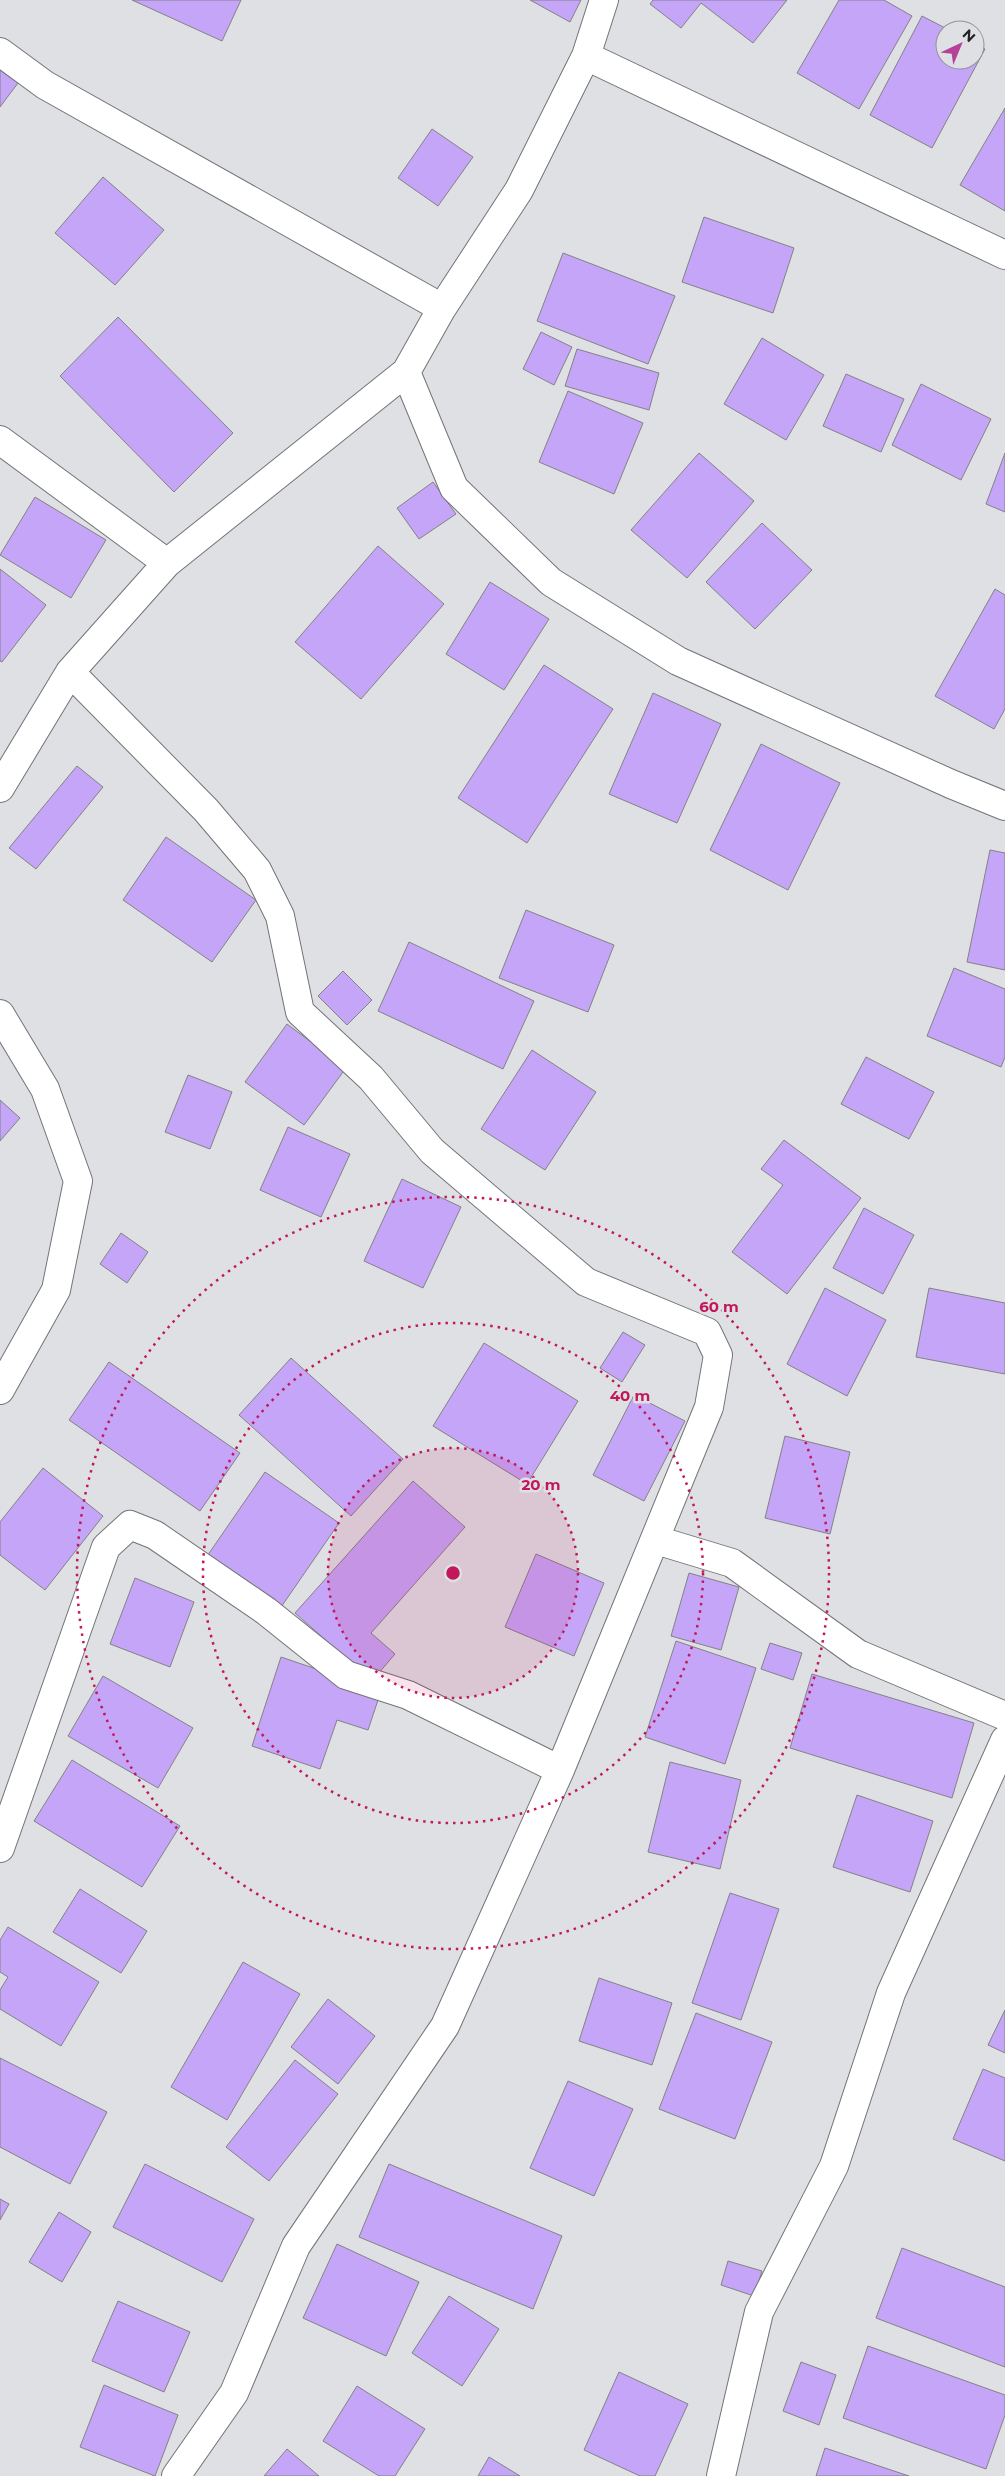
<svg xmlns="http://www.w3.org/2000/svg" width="1005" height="2476" viewBox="0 0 1005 2476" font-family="Montserrat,sans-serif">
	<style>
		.building { fill: #c5a5f7; stroke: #838285 }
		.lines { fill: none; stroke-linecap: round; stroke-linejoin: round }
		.street-casing { stroke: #727477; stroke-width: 30 }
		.street { stroke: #fff; stroke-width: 28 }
		.ring { fill: none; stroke: #c2185b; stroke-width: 2.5; stroke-dasharray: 2.5 5 }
		.centre { fill: #c2185b; stroke: #dee0e4; stroke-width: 2.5 }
		.ring-label { font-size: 15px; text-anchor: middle; font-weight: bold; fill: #c2185b; stroke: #dee0e4; stroke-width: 5; stroke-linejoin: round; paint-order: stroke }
	</style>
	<rect width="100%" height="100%" fill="#dee0e4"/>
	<path class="building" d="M132,0h109l-19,41z
		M530,0h51l-11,22z
		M653,0h134l-34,43 -52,-40 -20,25 -31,-24z
		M839,0h45l28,16 -53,93 -62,-36z
		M922,16l27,14h-4v30h30v-16l10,5 -53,99 -62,-33z
		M0,70l18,13 -18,24z
		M1005,108v103l-45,-26z
		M432,129l41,28 -35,49 -40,-28z
		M103,177l61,53 -49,55 -60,-52z
		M704,217l90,31 -21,65 -91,-31z
		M563,253l112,43 -27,68 -111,-43z
		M118,317l115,116 -59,59 -114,-116z
		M541,332l31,15 -18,38 -31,-16z
		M762,338l62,37 -38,65 -62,-36z
		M577,349l82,24 -10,37 -84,-24z
		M846,374l58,25 -23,53 -58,-26z
		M921,384l70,35 -30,61 -69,-35z
		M568,391l75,32 -29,71 -75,-32z
		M699,453l55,48 -67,77 -56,-48z
		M1005,453v59l-19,-8z
		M433,482l23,32 -37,25 -22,-31z
		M35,497l71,43 -35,58 -71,-43z
		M762,523l50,47 -57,59 -49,-47z
		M378,546l66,58 -83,95 -66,-57z
		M0,569l46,36 -44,57 -2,-1z
		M490,582l59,37 -45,71 -58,-36z
		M995,589l10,6v114l-11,20 -59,-33z
		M544,665l69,44 -86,134 -69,-45z
		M653,693l68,31 -44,99 -68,-29z
		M761,744l79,39 -52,107 -78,-40z
		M77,766l26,21 -67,82 -27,-21z
		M166,837l90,63 -44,62 -89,-62z
		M990,850l15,3v117l-38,-8z
		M526,910l88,35 -26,67 -89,-34z
		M409,942l125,59 -31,68 -125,-58z
		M954,968l51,21v68l-4,10 -74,-31z
		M343,971l29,29 -25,25 -29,-29z
		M287,1024l59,44 -42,57 -59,-43z
		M532,1050l64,42 -51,78 -64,-41z
		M866,1057l68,35 -25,47 -68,-35z
		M188,1075l44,17 -22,57 -45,-17z
		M0,1100l20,18 -20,23z
		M288,1127l62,27 -29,63 -61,-27z
		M784,1140l77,58 -74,96 -55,-42 51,-67 -22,-16z
		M402,1179l59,28 -38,81 -59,-27z
		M864,1208l50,27 -31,59 -50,-26z
		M121,1233l27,19 -21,31 -27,-19z
		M825,1288l61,32 -39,76 -60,-32z
		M929,1288l76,15v71l-89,-17z
		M623,1332l22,13 -23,37 -22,-14z
		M484,1343l94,58 -51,83 -94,-58z
		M291,1358l112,101 -52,57 -112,-101z
		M109,1362l131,91 -40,58 -131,-91z
		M634,1395l51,26 -41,80 -51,-26z
		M785,1436l65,16 -20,82 -65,-16z
		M43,1468l60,48 -58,74 -45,-35v-33z
		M265,1472l74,51 -62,90 -74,-51z
		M413,1481l52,46 -94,106 24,21 -23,27 -77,-68z
		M536,1554l68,29 -30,73 -69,-29z
		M689,1573l50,14 -18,63 -50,-14z
		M135,1578l59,24 -24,65 -60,-23z
		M676,1641l80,27 -31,96 -80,-27z
		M770,1643l32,10 -9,27 -32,-11z
		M281,1657l100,34 -13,39 -31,-10 -17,49 -68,-23z
		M812,1674l162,49 -22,75 -162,-50z
		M103,1676l90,52 -35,60 -90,-52z
		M72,1760l108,66 -38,61 -108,-66z
		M670,1762l71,18 -21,89 -72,-17z
		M857,1795l76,26 -23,71 -77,-25z
		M80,1889l67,42 -26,42 -68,-41z
		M730,1893l49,16 -38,111 -49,-17z
		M8,1927l91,55 -38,64 -61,-37v-19l8,-13 -8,-5v-32z
		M243,1962l57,32 -73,126 -56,-33z
		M599,1978l73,25 -20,62 -73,-24z
		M328,1999l47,37 -37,48 -47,-37z
		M1005,2010v43l-17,-8z
		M696,2013l76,29 -37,97 -76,-30z
		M0,2058l107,54 -37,72 -70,-37z
		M295,2060l43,34 -69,87 -43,-34z
		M983,2069l22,9v83l-52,-22z
		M568,2081l65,28 -39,87 -64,-28z
		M145,2164l109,55 -32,63 -109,-55z
		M389,2164l173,72 -29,73 -174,-72z
		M0,2199l9,5 -9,16z
		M59,2212l32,20 -29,50 -33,-20z
		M337,2244l82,38 -33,74 -83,-38z
		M902,2248l103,39v80l-129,-49z
		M728,2261l34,10 -8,25 -33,-11z
		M449,2296l50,33 -37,57 -50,-33z
		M118,2301l72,31 -26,60 -72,-31z
		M868,2346l137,49v20l-19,54 -143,-51z
		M801,2362l35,13 -17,50 -36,-14z
		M619,2372l69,32 -33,72h-15l-56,-26z
		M104,2385l74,30 -23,61 -75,-29z
		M357,2386l68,43 -30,47h-16l-56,-35z
		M825,2448l84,28h-93z
		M287,2449l32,27h-55z
		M489,2457l31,19h-42z"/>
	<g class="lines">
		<defs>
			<path id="street" d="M0,52l45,33 397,223
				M586,56l419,199
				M406,372l48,116 97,94 127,79 273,123 54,22
				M0,440l167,123
				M70,672l136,138 51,60 23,46 20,96 71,66 61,73 154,131 121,50 11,23 -9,52 -149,363 -115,256 -149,220 -62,147 -58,83
				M0,788l70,-116 97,-109 239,-191 36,-64 77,-118 67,-134 18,-56
				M0,1014l45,75 33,92 -22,109 -56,100
				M656,1540l76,23 126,91 147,62
				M0,1848l106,-301 24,-22 25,10 111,76 80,64 62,20 152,75
				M721,2476l38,-164 75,-146 57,-173 114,-253"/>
		</defs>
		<use href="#street" class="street-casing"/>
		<use href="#street" class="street"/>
	</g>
	<circle cx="453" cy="1573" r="125" fill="#c2185b" fill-opacity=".12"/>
	<g class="ring">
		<circle cx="453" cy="1573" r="125"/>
		<circle cx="453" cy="1573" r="250"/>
		<circle cx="453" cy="1573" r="376"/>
	</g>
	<circle cx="453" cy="1573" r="8" class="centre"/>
	<g class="ring-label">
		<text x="719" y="1312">60 m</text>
		<text x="630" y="1401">40 m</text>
		<text x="541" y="1490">20 m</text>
	</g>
	<g transform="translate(960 45) rotate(44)"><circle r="24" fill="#dee0e4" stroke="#939497"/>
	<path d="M0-4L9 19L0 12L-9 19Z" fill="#b64198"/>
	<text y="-8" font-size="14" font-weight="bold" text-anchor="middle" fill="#222324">N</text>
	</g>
</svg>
